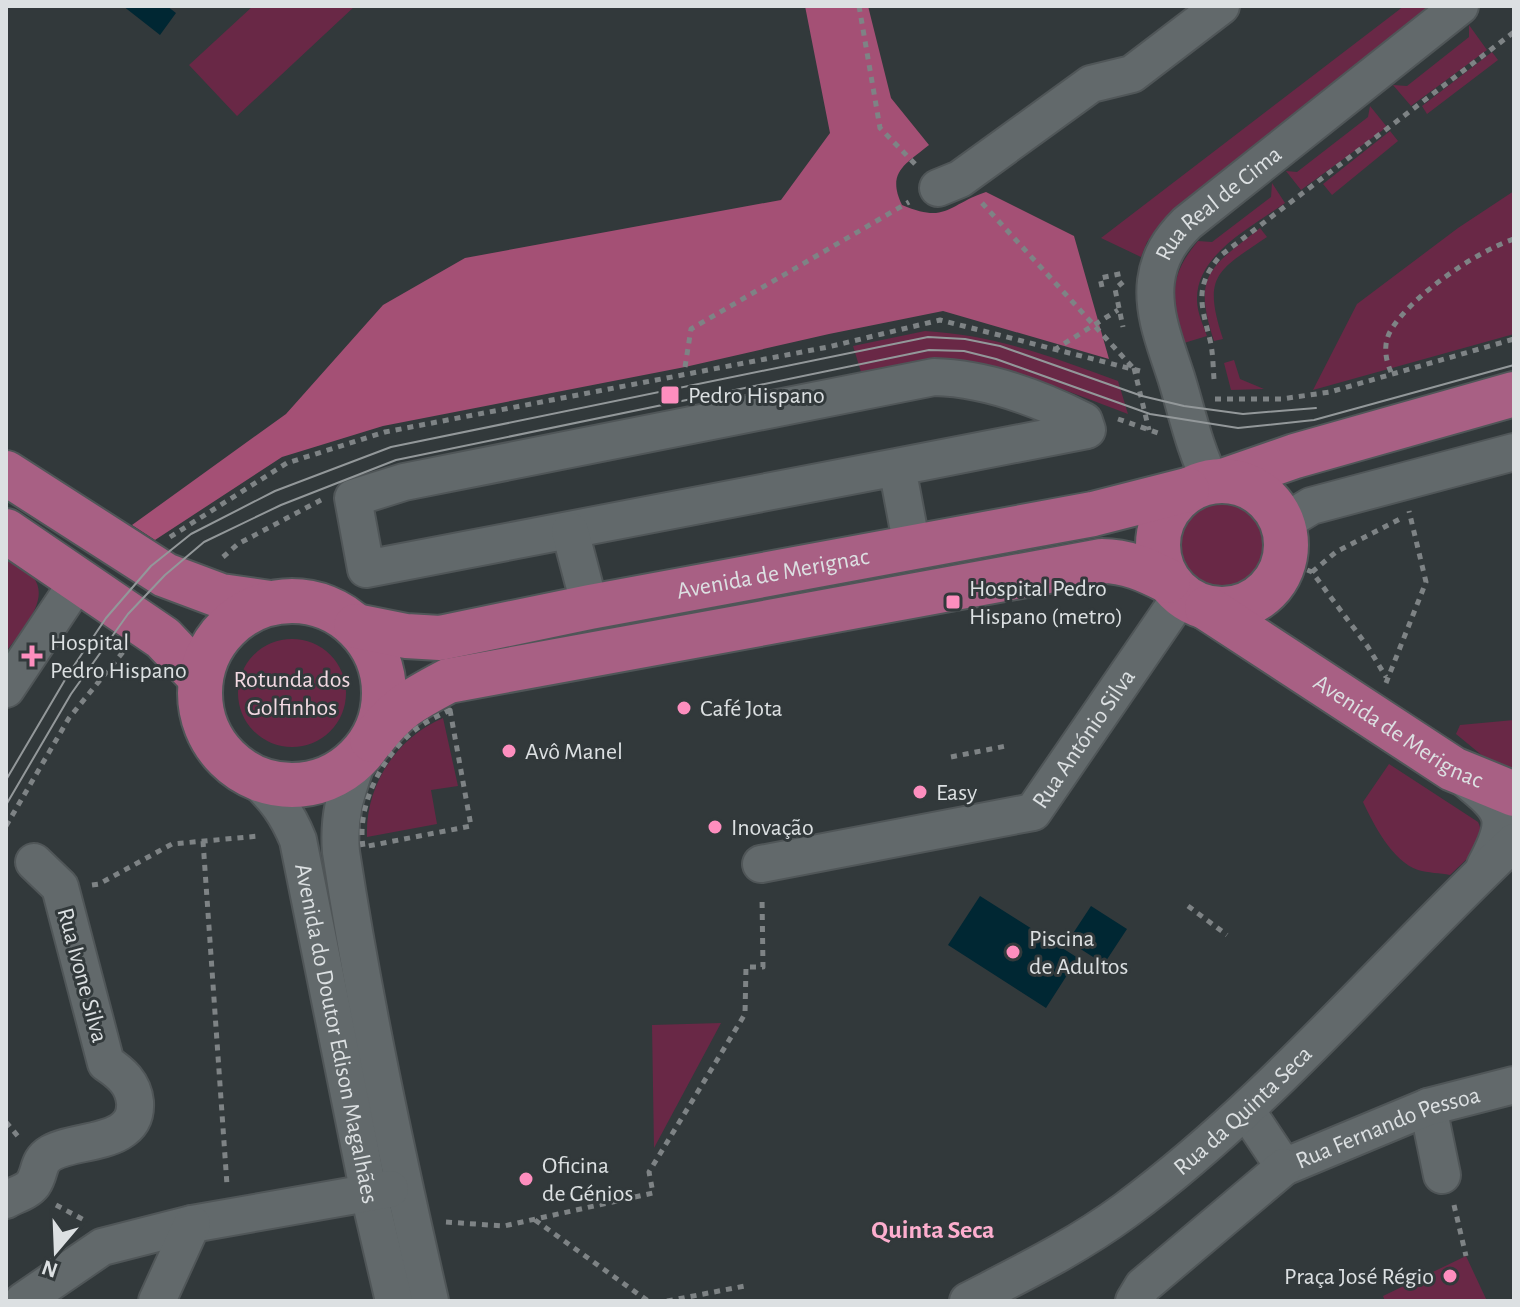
<svg xmlns="http://www.w3.org/2000/svg" width="1520" height="1307" viewBox="0 0 1520 1307" font-family="'Alegreya Sans',sans-serif">
	<style>
		.green { fill: #692846 }
		.forest { fill: #a45075 }
		.water { fill: #002733 }
		.lines { fill: none; stroke-linecap: round; stroke-linejoin: round }
		.minor-casing { stroke: #505658; stroke-width: 40 }
		.major-casing { stroke: #505658; stroke-width: 48 }
		.path { stroke: #7e8385; stroke-width: 5; stroke-dasharray: 6 6; stroke-linecap: butt }
		.minor { stroke: #62696b; stroke-width: 36 }
		.major { stroke: #a86084; stroke-width: 44 }
		.tram { stroke: #93989a; stroke-width: 2 }
		.poi-dot { fill: #fd8ebe; stroke: #32393b; stroke-width: 3 }
		.labels { text-anchor: middle; stroke-width: 6; stroke-linejoin: round; paint-order: stroke }
		.street-label { font-size: 24px; fill: #dce0e2; stroke: #32393b }
		.poi-label { font-size: 24px; fill: #dce0e2; stroke: #32393b; text-anchor: start }
		.park-label { font-size: 24px; fill: #f2d9e2; stroke: #32393b }
		.neighbourhood-label { font-size: 26px; font-weight: bold; fill: #fdaece; stroke: #32393b }
	</style>
	<rect width="100%" height="100%" fill="#32393b"/>
	<path class="green" d="M253,6h102l-118,110 -48,-51z
		M1404,6h29l-271,217 -15,19 -6,15 -40,-19z
		M1469,25l18,25 -76,56 -18,-21 14,1 62,-49z
		M1492,52l6,8 -71,54 -5,-8z
		M1370,106l17,21 -86,63 -15,-19 11,1 71,-55z
		M1390,131l8,10 -66,54 -9,-11z
		M1272,183l13,20c-33,24 -89,51 -88,97 0,12 6,25 10,36l-23,7c-12,-44 -17,-65 14,-102l14,1 59,-45z
		M1514,191v143l-201,56 44,-86 101,-76z
		M1260,228l7,9c-50,34 -65,38 -44,102l-9,2c-22,-67 -4,-73 46,-113z
		M925,331c70,4 128,26 193,50l10,33c-49,-18 -118,-48 -170,-53 -32,-4 -66,6 -97,11l-8,-26z
		M1234,360l6,19 24,10 -33,1 -7,-27z
		M1175 542a46 46 0 1 1 92 0a46 46 0 1 1-92 0Z
		M6,558c9,6 20,11 27,19 19,23 -14,56 -27,75z
		M238 693a54 54 0 1 1 108 0a54 54 0 1 1-108 0Z
		M443,718l15,68 -27,4 6,34 -70,13c-2,-51 29,-99 76,-119z
		M1514,720v49l-24,-7 -34,-28 4,-9z
		M1389,764l89,58c11,22 -14,39 -28,53 -10,-2 -22,-2 -32,-5 -26,-9 -44,-45 -55,-68z
		M721,1023l-67,125 -2,-123z
		M1466,1256l21,45h-102l-2,-5z"/>
	<path class="forest" d="M805,6h63l23,92 38,47c-23,19 -43,27 -27,60 45,19 45,0 84,-13l88,44 35,123 -166,-48 -114,23 -144,33 -302,59 -101,31 -127,83 -23,-15 154,-111 97,-109 82,-47 316,-58 49,-67z"/>
	<path class="water" d="M123,6h44l9,7 -16,22z
		M980,896l98,62 -32,50 -98,-63z
		M1091,906l36,23 -23,35 -36,-23z"/>
	<g class="lines">
		<defs>
			<g id="minor">
				<path d="M938,188l22,-9 131,-95 41,-10 89,-68"/>
				<path d="M897,467l-531,102 -13,-71 51,-16 530,-105c52,1 104,21 150,44l3,9 -190,37 15,80"/>
				<path id="s1" d="M1211,481c-17,-33 -24,-69 -35,-104 -10,-31 -24,-64 -20,-96 3,-24 14,-41 31,-58l273,-217"/>
				<path d="M1283,523l28,-17 203,-54"/>
				<path d="M570,531l20,76"/>
				<path d="M6,689l72,-108"/>
				<path d="M358,759c-12,34 -20,56 -17,93 23,151 55,300 89,449"/>
				<path d="M1463,777c42,34 48,40 22,89"/>
				<path id="s2" d="M254,778c21,19 33,35 44,62l71,354 25,107"/>
				<path id="s3" d="M761,864l272,-52 148,-216"/>
				<path d="M1428,1107l14,68"/>
				<path id="s4" d="M1246,1110l38,57 144,-60 86,-22"/>
				<path d="M6,1200c8,-5 21,-8 27,-16 8,-12 4,-23 18,-31 26,-15 87,-7 84,-51 -2,-19 -14,-29 -29,-39l-46,-176 -26,-25"/>
				<path d="M23,1301l79,-54 90,-23 198,-35"/>
				<path d="M157,1301l35,-77"/>
				<path id="s5" d="M968,1301c54,-28 108,-54 158,-91 144,-107 258,-245 388,-368"/>
				<path d="M1134,1301l9,-15 141,-119"/>
			</g>
			<g id="major">
				<path d="M6,473l159,102 56,21 49,7"/>
				<path d="M1226,480l69,-24 219,-62"/>
				<circle cx="1222" cy="545" r="64"/>
				<path d="M6,531l157,107 37,39"/>
				<circle cx="292" cy="693" r="92"/>
				<path id="s6" d="M1207,608l246,161 61,25"/>
				<path id="s7" d="M356,626l50,10 34,2 150,-31 503,-93 94,-24"/>
				<path d="M372,740c25,-32 40,-40 76,-59l654,-120c25,0 44,9 66,20"/>
			</g>
		</defs>
		<use href="#minor" class="minor-casing"/>
		<use href="#major" class="major-casing"/>
		<path class="path" d="M859,6l21,122 37,38
			M982,203l153,167
			M1123,282l-8,7 8,38
			M1102,287l-2,-9 24,-5
			M1054,350l64,-40
			M685,367l6,-38 218,-127
			M1134,368l15,62
			M1391,372c-6,-13 -8,-29 0,-42 20,-34 86,-79 123,-91
			M1214,379c-1,-13 -1,-27 -4,-39 -9,-36 -16,-53 10,-84l294,-224
			M1215,399h66l49,-7 184,-53
			M1118,419l40,14
			M170,537l117,-74 98,-31 443,-85 112,-27 200,51
			M223,557l15,-13 83,-44
			M1285,561l27,11 56,75 18,30
			M1312,572l24,-20 66,-34
			M1386,683l40,-101 -17,-71
			M450,710l21,116 -108,21c-6,-40 16,-84 45,-111 12,-12 28,-19 42,-26z
			M951,757l55,-11
			M6,826l63,-108 54,-66
			M203,841l24,344
			M92,885l7,-1 73,-40 87,-8
			M1188,906l39,29
			M6,1122l15,18
			M56,1205l30,16
			M1454,1205l12,51
			M535,1220l113,81
			M446,1222l58,4 149,-33 -4,-21 96,-158 1,-47h17l-1,-70
			M667,1301l78,-15"/>
		<use href="#minor" class="minor"/>
		<use href="#major" class="major"/>
		<path class="tram" d="M6,780l63,-107 37,-55 45,-52 40,-32 84,-43 116,-44 537,-110 37,2 35,7 142,50 42,10 59,8 73,-6
			M6,805l65,-111 57,-80 37,-39 39,-33 77,-37 115,-45 533,-110 35,1 32,8 154,55 88,14 76,-8 200,-55"/>
	</g>
	<g class="poi-dot">
		<rect x="660" y="385" width="20" height="20" rx="4"/>
		<rect x="945" y="594" width="16" height="16" rx="4"/>
		<path d="M28 644h8v8h8v8h-8v8h-8v-8h-8v-8h8z"/>
		<circle cx="684" cy="708" r="8"/>
		<circle cx="509" cy="751" r="8"/>
		<circle cx="920" cy="792" r="8"/>
		<circle cx="715" cy="827" r="8"/>
		<circle cx="1013" cy="952" r="8"/>
		<circle cx="526" cy="1179" r="8"/>
		<circle cx="1450" cy="1276" r="8"/>
	</g>
	<g class="labels">
		<g class="street-label">
			<text dy="8" stroke="none"><textPath href="#s1" startOffset="312">Rua Real de Cima</textPath></text>
			<text dy="8" stroke="none"><textPath href="#s7" startOffset="424">Avenida de Merignac</textPath></text>
			<text dy="8" stroke="none"><textPath href="#s6" startOffset="228">Avenida de Merignac</textPath></text>
			<text dy="8" stroke="none"><textPath href="#s3" startOffset="366">Rua António Silva</textPath></text>
			<text transform="translate(83 975) rotate(75)" y="8">Rua Ivone Silva</text>
			<text dy="8" stroke="none"><textPath href="#s2" startOffset="274">Avenida do Doutor Edison Magalhães</textPath></text>
			<text dy="8" stroke="none"><textPath href="#s5" startOffset="336">Rua da Quinta Seca</textPath></text>
			<text dy="8" stroke="none"><textPath href="#s4" startOffset="180">Rua Fernando Pessoa</textPath></text>
		</g>
		<g class="poi-label">
			<text x="688" y="403">Pedro Hispano</text>
			<text x="969" y="596">Hospital Pedro<tspan x="969" dy="28">Hispano (metro)</tspan></text>
			<text x="50" y="650">Hospital<tspan x="50" dy="28">Pedro Hispano</tspan></text>
			<text x="700" y="716">Café Jota</text>
			<text x="525" y="759">Avô Manel</text>
			<text x="936" y="800">Easy</text>
			<text x="731" y="835">Inovação</text>
			<text x="1029" y="946">Piscina<tspan x="1029" dy="28">de Adultos</tspan></text>
			<text x="542" y="1173">Oficina<tspan x="542" dy="28">de Génios</tspan></text>
			<text x="1434" y="1284" text-anchor="end">Praça José Régio</text>
		</g>
		<g class="park-label">
			<text x="292" y="687">Rotunda dos<tspan x="292" dy="28">Golfinhos</tspan></text>
		</g>
		<g class="neighbourhood-label">
			<text x="933" y="1238">Quinta Seca</text>
		</g>
	</g>
	<rect width="1520" height="1307" fill="none" stroke="#dce0e2" stroke-width="16"/>
	<g transform="translate(56 1251) rotate(199)" stroke="#32393b" stroke-width="6" paint-order="stroke">
	<path d="M0-6L14 30L0 20L-14 30Z" fill="#dce0e2"/>
	<text y="-12" font-size="22" font-weight="bold" text-anchor="middle" fill="#dce0e2">N</text>
	</g>
</svg>
